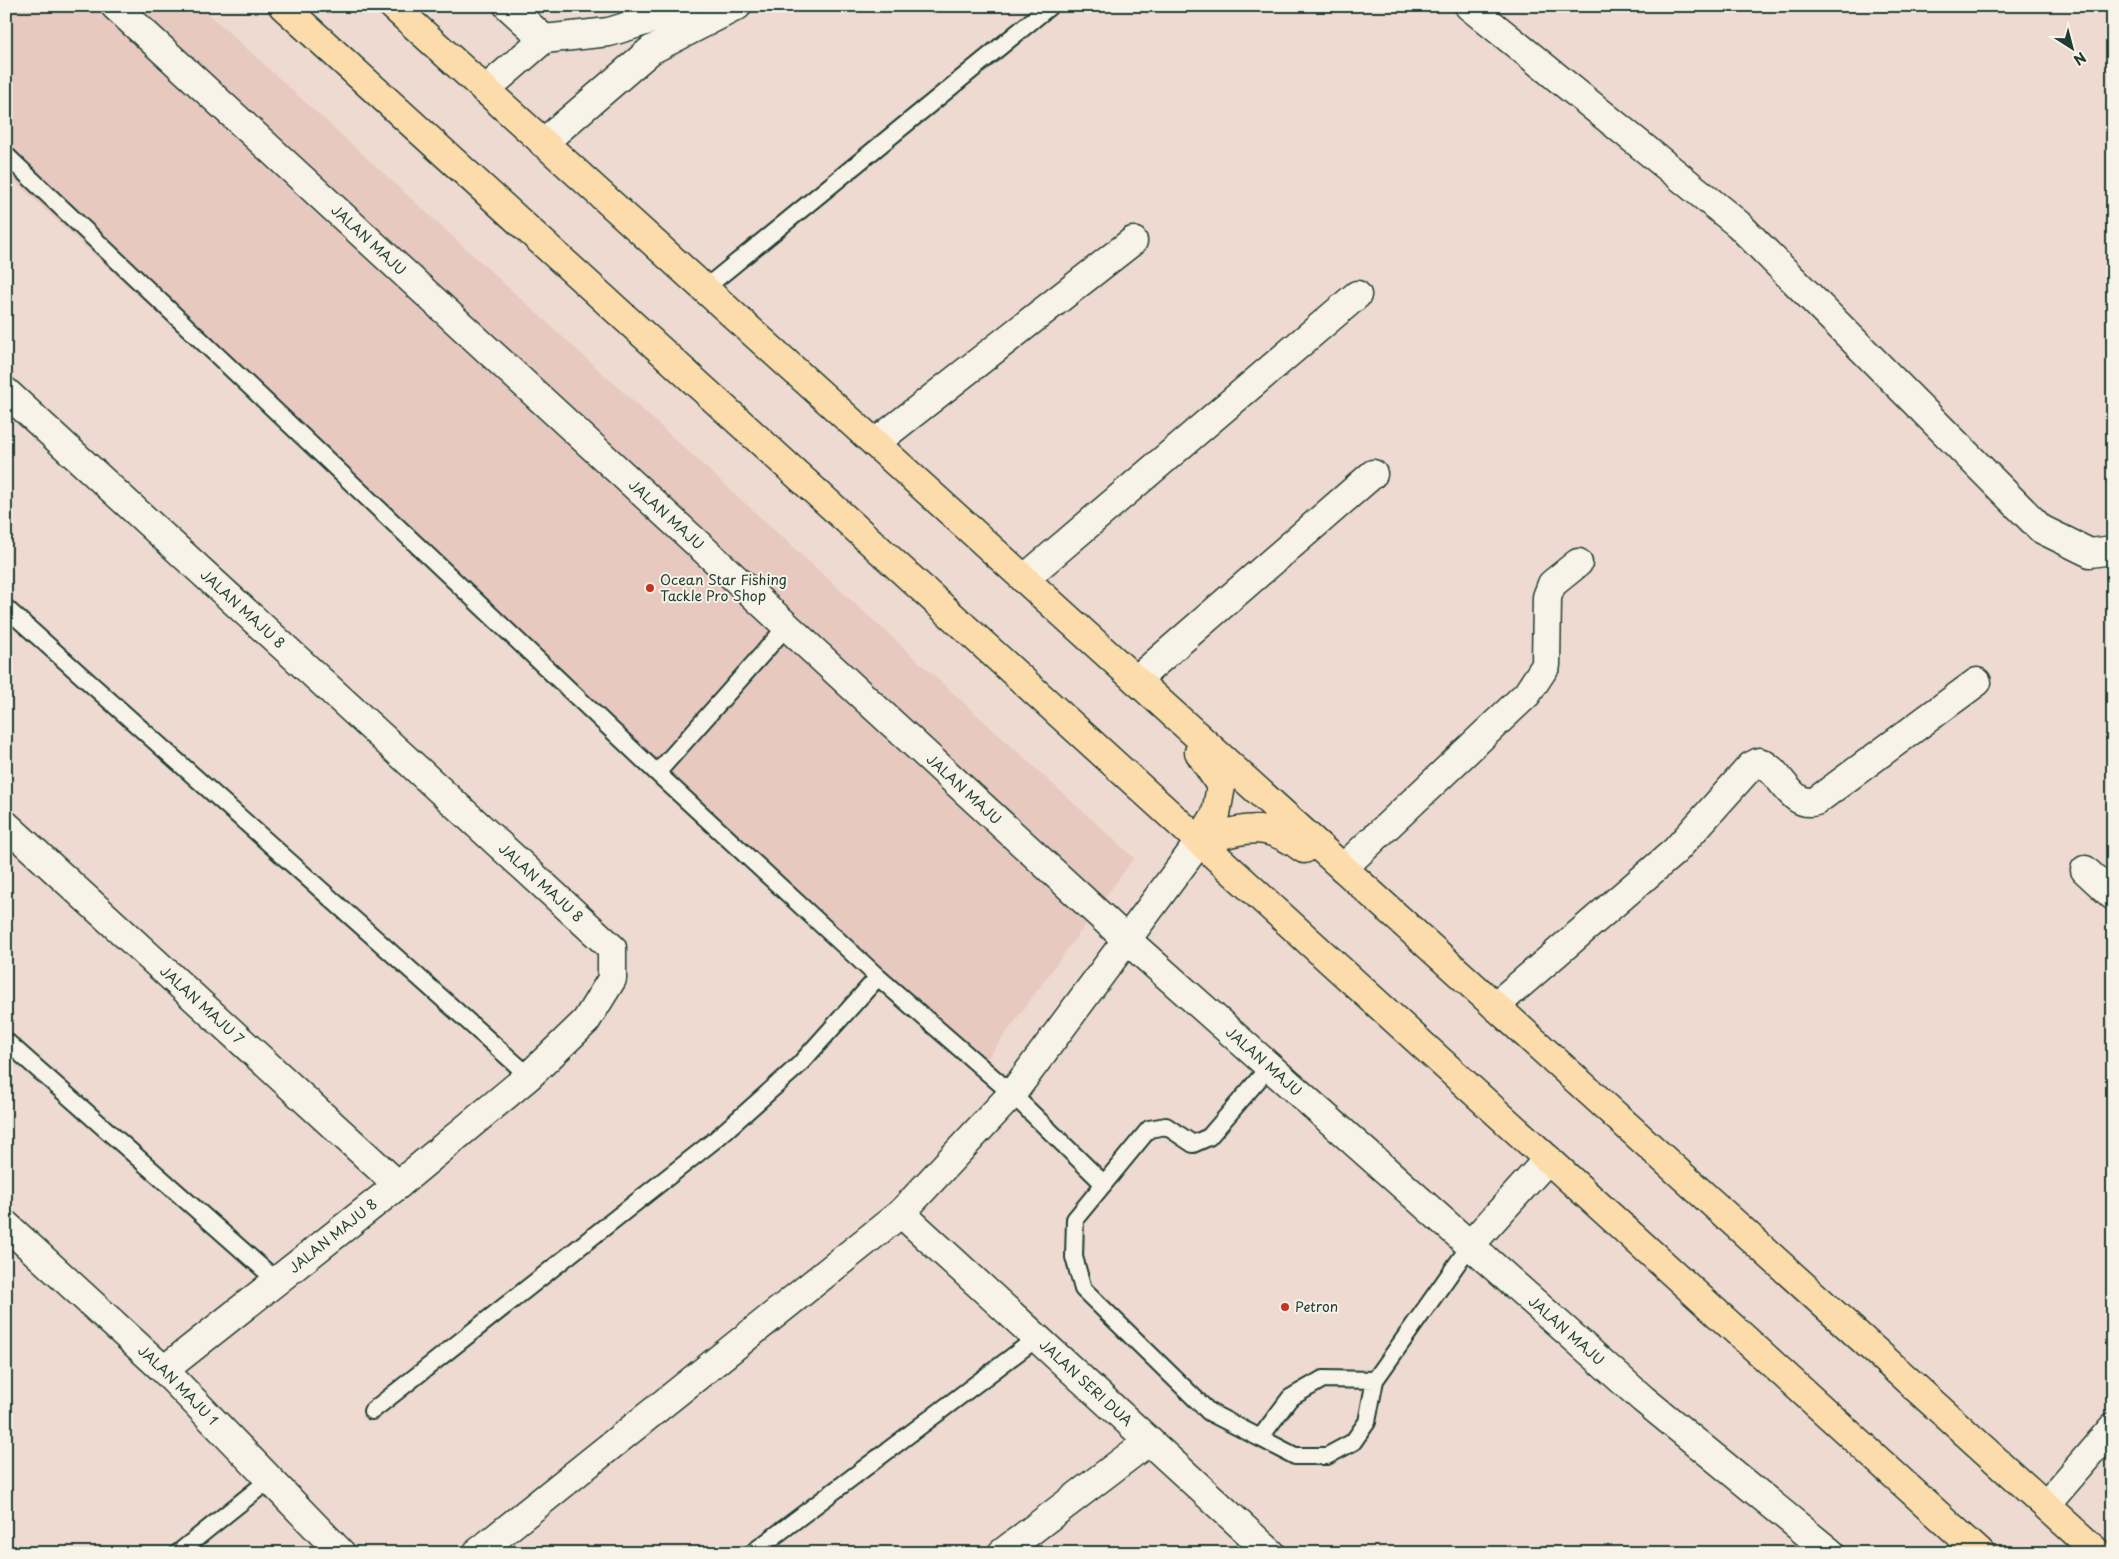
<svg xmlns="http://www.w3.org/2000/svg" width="2119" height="1559" viewBox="0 0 2119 1559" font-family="'Playpen Sans',sans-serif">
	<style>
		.built { fill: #e8c9c0 }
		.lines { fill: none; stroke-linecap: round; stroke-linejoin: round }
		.lane-casing { stroke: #1f3d34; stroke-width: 20 }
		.street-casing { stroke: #1f3d34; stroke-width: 31 }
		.primary-casing { stroke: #1f3d34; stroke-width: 31 }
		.lane { stroke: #f7f3e8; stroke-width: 16 }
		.street { stroke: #f7f3e8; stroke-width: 28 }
		.primary { stroke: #fddcac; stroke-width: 28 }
		.poi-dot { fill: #c8321e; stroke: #f7f3e8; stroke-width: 2 }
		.labels { text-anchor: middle; stroke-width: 4; stroke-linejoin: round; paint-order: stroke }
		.street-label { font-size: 14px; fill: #1f3d34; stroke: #f7f3e8 }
		.poi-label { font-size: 14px; fill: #1f3d34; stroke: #f7f3e8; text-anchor: start }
	</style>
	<rect width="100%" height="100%" fill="#eedad0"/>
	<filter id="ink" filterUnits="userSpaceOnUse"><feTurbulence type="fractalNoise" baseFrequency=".02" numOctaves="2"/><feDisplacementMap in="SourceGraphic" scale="10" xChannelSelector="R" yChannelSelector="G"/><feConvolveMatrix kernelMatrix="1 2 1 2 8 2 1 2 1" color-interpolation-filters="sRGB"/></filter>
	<g filter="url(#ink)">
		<path class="built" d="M6,6h194l934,852 -157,215 -971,-900z"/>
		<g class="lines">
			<defs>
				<path id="lane" d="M6,155l651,618 221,204 134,117 92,90
					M704,289l346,-283
					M6,608l523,468
					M657,773l130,-147
					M6,1041l271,240
					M1270,1066l-61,71 -16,7 -27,-18 -17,3 -74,90 -1,38 9,32 126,123 51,26 30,-40 33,-19 52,1 96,-136
					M372,1411l344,-272 83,-74 79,-88
					M1260,1438l35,18h32l26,-14 14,-20 8,-42
					M178,1553l92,-74
					M752,1553l285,-215"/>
				<g id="street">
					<path id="s1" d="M115,6l1012,934 516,459 188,154"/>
					<path d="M508,6l36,33"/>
					<path d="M1469,6l269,218 303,305 49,24 23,-3"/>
					<path d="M485,90l59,-51 65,-7 66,-20 9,-6"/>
					<path d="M543,143l108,-93 86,-44"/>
					<path id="s2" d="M6,392l606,556v31l-26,42 -57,55 -131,109 -234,185"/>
					<path d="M875,443l258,-202"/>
					<path d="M1024,579l333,-284"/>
					<path d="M1136,680l237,-206"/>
					<path id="s3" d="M6,825l392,360"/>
					<path d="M1343,868l184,-174 19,-29 1,-68 5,-13 26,-21"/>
					<path d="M2085,870l28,26"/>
					<path d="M1495,1006l180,-155 76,-85 8,-4c22,7 31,47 57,39l161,-119"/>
					<path id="s4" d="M901,1213l370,340"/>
					<path id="s5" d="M6,1225l158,145 177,183"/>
					<path d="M1471,1244l77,-85"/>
					<path d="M2046,1505l67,-78"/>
					<path d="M477,1553l424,-340 111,-119 188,-253"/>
					<path d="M1002,1553l147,-112"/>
				</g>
				<path id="primary" d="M283,6l1697,1547
					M393,6l1705,1547
					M1199,752l22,34 -5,28 -16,27
					M1200,841c44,-12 64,-22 104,8"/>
			</defs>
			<use href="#lane" class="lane-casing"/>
			<use href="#street" class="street-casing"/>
			<use href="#primary" class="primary-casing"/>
			<use href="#lane" class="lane"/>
			<use href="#street" class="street"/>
			<use href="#primary" class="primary"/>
		</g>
	</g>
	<g class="poi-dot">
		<circle cx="650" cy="588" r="5"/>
		<circle cx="1285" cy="1307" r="5"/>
	</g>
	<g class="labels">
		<g class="street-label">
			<text dy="5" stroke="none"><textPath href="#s1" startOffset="345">JALAN MAJU</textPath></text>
			<text dy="5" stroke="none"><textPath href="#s1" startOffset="750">JALAN MAJU</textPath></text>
			<text dy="5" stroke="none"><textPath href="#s2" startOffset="321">JALAN MAJU 8</textPath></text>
			<text dy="5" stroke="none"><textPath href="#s1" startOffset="1155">JALAN MAJU</textPath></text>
			<text dy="5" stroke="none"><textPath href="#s2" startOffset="726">JALAN MAJU 8</textPath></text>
			<text dy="5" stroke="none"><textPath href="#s3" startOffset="266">JALAN MAJU 7</textPath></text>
			<text dy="5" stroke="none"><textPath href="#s1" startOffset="1560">JALAN MAJU</textPath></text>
			<text transform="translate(333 1236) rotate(-39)" y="5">JALAN MAJU 8</text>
			<text dy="5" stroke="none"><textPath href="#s1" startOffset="1965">JALAN MAJU</textPath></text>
			<text dy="5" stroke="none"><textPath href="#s4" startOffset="251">JALAN SERI DUA</textPath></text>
			<text dy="5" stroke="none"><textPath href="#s5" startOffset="235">JALAN MAJU 1</textPath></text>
		</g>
		<g class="poi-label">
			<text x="660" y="585">Ocean Star Fishing<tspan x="660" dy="16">Tackle Pro Shop</tspan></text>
			<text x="1295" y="1312">Petron</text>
		</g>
	</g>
	<rect width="2119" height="1559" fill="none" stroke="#f7f3e8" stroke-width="25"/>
	<rect x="12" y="12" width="2094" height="1534" fill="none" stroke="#1f3d34" stroke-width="2" filter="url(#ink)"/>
	<g transform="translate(2072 48) rotate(144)" stroke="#f7f3e8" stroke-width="4" paint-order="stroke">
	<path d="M0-4L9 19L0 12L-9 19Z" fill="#1f3d34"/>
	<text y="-8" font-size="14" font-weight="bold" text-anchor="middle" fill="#1f3d34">N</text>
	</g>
</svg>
